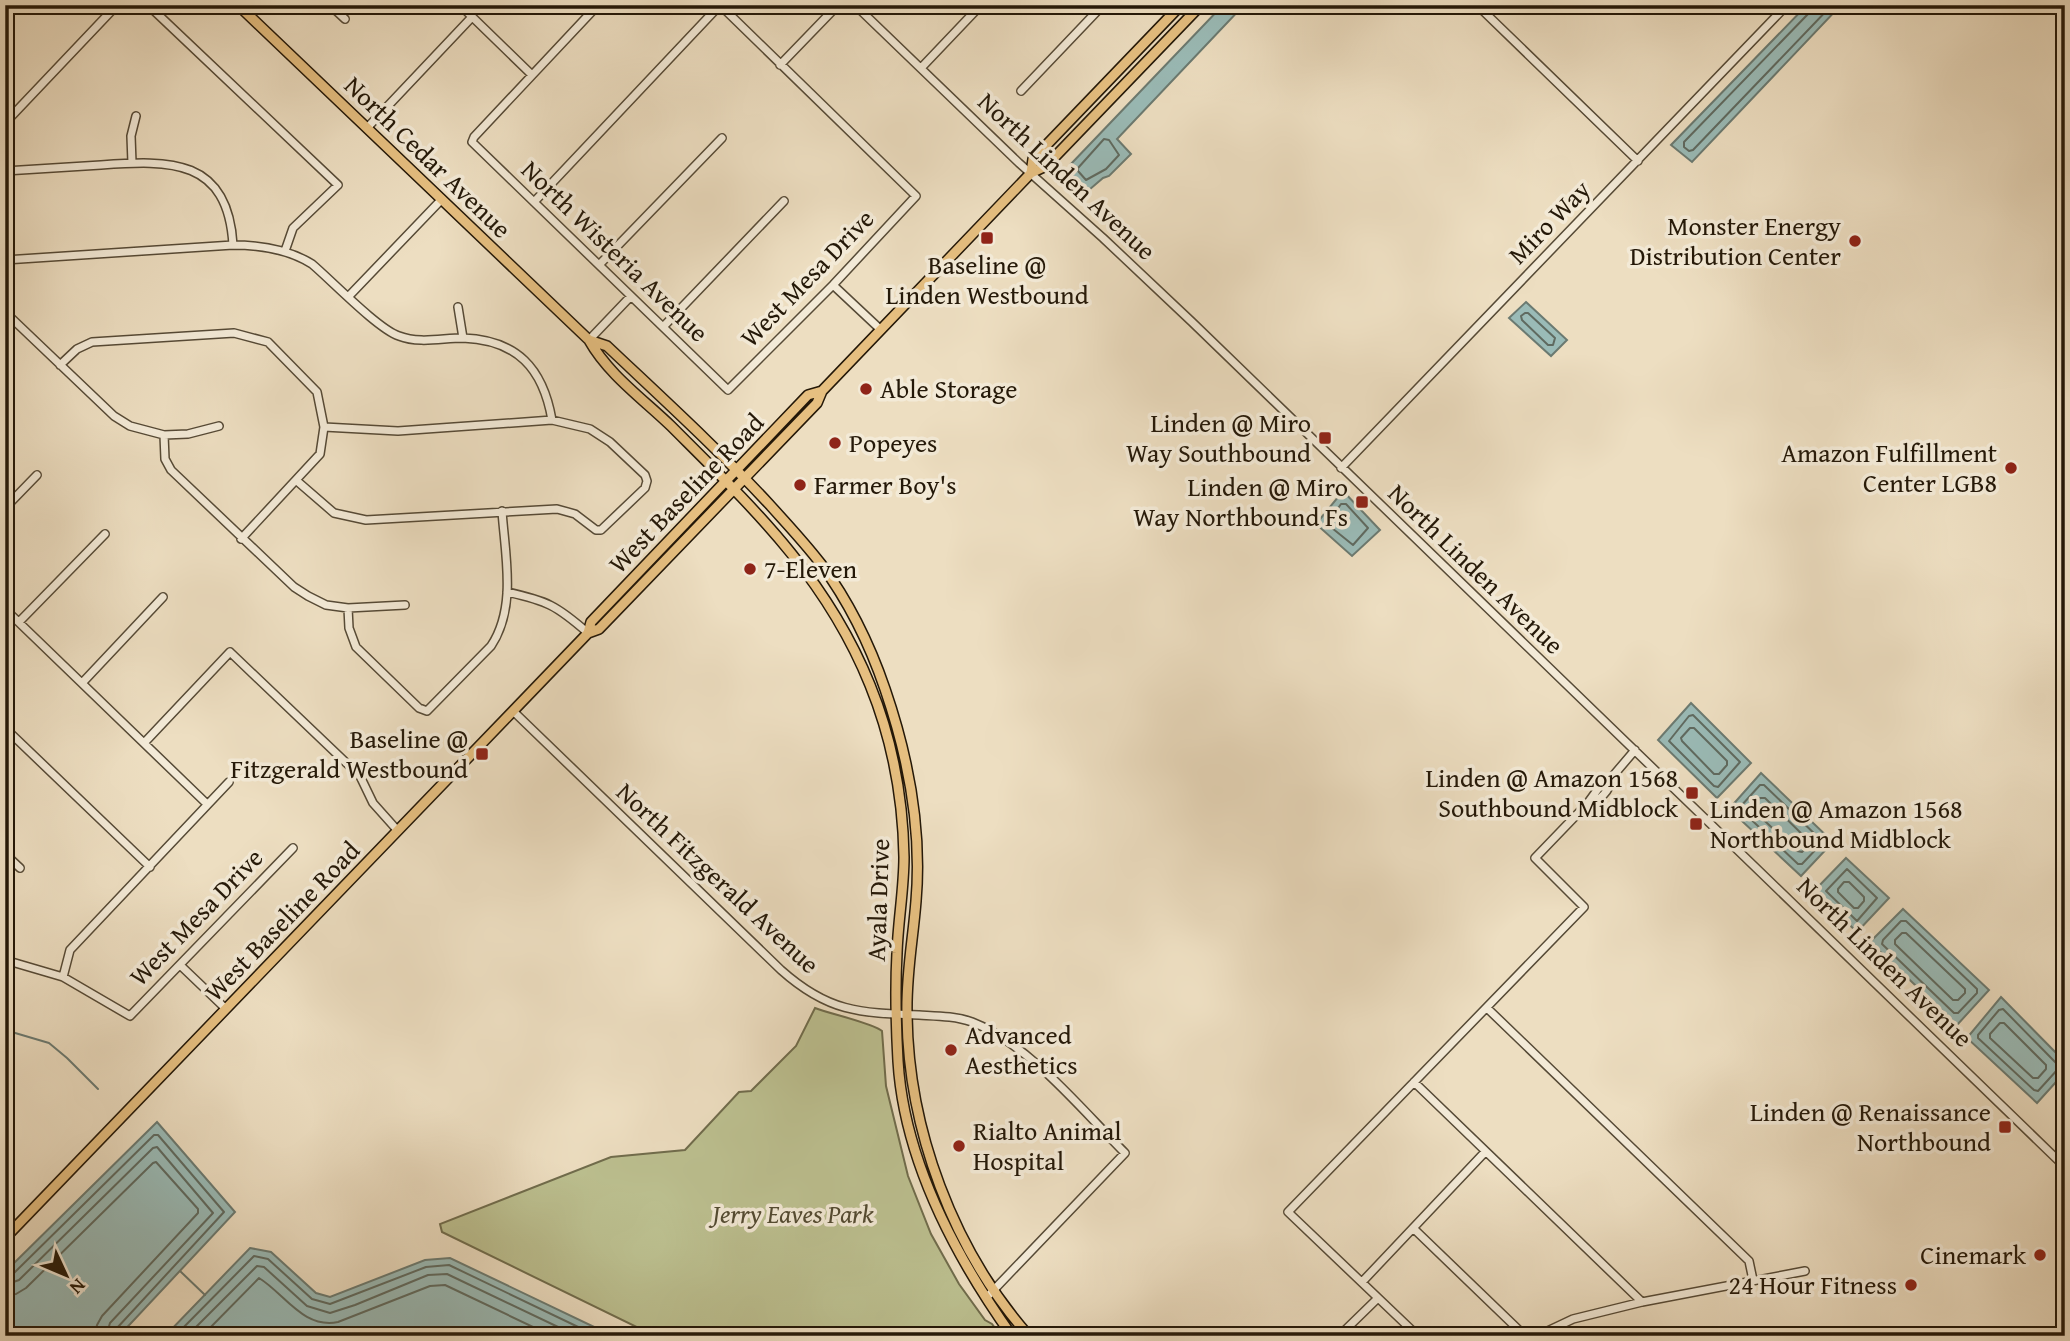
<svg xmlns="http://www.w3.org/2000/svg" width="2070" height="1341" viewBox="0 0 2070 1341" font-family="'Gentium Book Plus',serif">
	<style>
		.green { fill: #bcc090; stroke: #706c4c; stroke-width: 2 }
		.water { fill: #9abbb7; stroke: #6b7a71; stroke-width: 2 }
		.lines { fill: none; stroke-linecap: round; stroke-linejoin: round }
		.shore { stroke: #5f6a60; stroke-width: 2 }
		.stream { stroke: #6b7a71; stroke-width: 2 }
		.minor-casing { stroke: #564a36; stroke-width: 10 }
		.major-casing { stroke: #241808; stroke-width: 12 }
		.minor { stroke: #f3ead7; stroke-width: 7 }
		.major { stroke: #e6bf80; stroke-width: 9 }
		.poi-dot { fill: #8f2418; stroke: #f3ead7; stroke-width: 2.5 }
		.labels { text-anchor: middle; stroke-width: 7; stroke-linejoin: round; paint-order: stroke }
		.street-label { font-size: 26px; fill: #241808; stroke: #f3ead7 }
		.poi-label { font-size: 26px; fill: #241808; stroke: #f3ead7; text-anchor: end }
		.park-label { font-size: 26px; font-style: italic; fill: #524a31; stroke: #f3ead7 }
	</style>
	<rect width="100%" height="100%" fill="#eddec1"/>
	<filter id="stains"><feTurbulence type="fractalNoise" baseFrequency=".00286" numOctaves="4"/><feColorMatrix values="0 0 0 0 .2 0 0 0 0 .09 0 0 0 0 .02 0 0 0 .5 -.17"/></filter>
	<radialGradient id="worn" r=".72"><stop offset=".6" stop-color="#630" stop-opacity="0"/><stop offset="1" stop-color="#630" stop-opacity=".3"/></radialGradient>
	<path class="green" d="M815,1008c15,6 58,15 67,23l4,55 22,90 23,58 28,50 26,36 7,4 9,12h-346l-213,-104 -2,-8 171,-67 74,-7 54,-58 12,-1 45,-45z"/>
	<path class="water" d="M1223,5h21l-127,134 14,15 -22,22 -6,2 -14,12 -4,-1 -15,-16v-8z
		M1807,5h34l-149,157 -21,-17z
		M1526,302l41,38 -16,16 -42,-38z
		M1343,491l37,39 -28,26 -36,-32z
		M1691,703l60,60 -34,35 -59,-58z
		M1761,773l72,69 -32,34 -72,-67z
		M1846,858l43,40 -32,34 -43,-41z
		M1903,909l86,81 -32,35 -87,-83z
		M2001,997l64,65v10l-28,31 -70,-65z
		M157,1122l78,90 -116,124h-114v-64z
		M250,1248l21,4 45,41 14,4 95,-37 25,-2 163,78h-448z"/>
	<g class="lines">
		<path class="shore" d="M1811,5l-2,8 -125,129v5l5,4 4,-1 139,-145
			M1104,139l5,1 10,15 -13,14 -20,11 -8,-9v-3z
			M1525,313h3l27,25 -2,7h-5l-26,-25 -1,-4z
			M1341,504h5l22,24 -15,17 -26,-21z
			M1693,715l47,47 -22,25 -4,-1 -45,-45 20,-25z
			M1690,728h4l33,33v4l-8,9h-5l-32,-33 -1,-3z
			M1760,785h4l57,55v4l-19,20h-4l-57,-54v-4z
			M1760,798h5l43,42 1,4 -7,8 -5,-1 -44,-41v-4z
			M1847,869l30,29 -20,23 -31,-30z
			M1844,882h5l15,15v4l-6,7h-4l-16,-16v-3z
			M1901,921h5l71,68v4l-19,20h-4l-72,-69 1,-4z
			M1902,933h4l59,56v4l-7,7h-5l-58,-56v-4z
			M2003,1009l56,57 -1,3 -20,22 -4,-1 -56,-52v-3l21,-25z
			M2000,1023h4l42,42v4l-8,9h-5l-43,-40v-4z
			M5,1276l8,-2 141,-139h4l66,77 -107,116 -2,8
			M5,1285l14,-5 134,-132 4,-1 56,66 -103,110 -4,13
			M5,1295l11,-1 10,-6 127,-125 3,-1 42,47v4l-96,103 -5,9 -2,11
			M175,1336l79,-80 14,3 44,40 18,5 96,-37 23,-2 148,71
			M187,1336l70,-70 7,1 43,39 23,7 25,-8 73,-30 19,-1 130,62
			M202,1336l57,-58c26,16 44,51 79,44l92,-36 15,-1 107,51"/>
		<path class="stream" d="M5,1030l44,13 18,15 31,31
			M180,1271l25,24"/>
		<defs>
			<path id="minor" d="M148,5l190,180 -45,43 -8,23
				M330,5l15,14
				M460,5l72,70
				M598,5l-124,132 -2,5 256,248 105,-105 83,-89 -196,-191
				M855,5l164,158 84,75 89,84 873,845
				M1477,5l161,156
				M780,65l58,-60
				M921,68l60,-63
				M1021,91l82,-86
				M5,123l112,-118
				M367,128l105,-111
				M132,163l-1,-27 5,-20
				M5,171c32,-2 64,-4 96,-6 69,-5 127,-7 132,80
				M534,202l186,-197
				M5,260l228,-15c28,0 55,4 79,19 20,17 66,65 87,72 21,8 43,2 64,2 54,2 80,30 89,82
				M599,265l123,-127
				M833,285l48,45
				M349,296l93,-97
				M458,307l5,31
				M5,312l109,104 16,10 34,9
				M663,327l121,-126
				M589,340l42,-44
				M60,365l17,-16 15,-7 142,-9 34,9 49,50 7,35 -4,27 -79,85
				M219,426l-31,8 -24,1 1,24 6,11 123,117 14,9 18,9 22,3 57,-3
				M1341,468l446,-463
				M297,481l37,32 32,7 191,-11 18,5 21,16h5l44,-42 2,-7 -2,-6 -35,-33 -20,-13 -38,-9 -154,11 -74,-4
				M5,508l32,-33
				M507,592c40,9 49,13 81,41
				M348,608l1,20 7,19 63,61 8,3 64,-65c26,-39 14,-91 11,-135
				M5,609l202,195
				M19,622l86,-88
				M83,682l80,-85
				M513,711l268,259c47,42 78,43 138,45 18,1 36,1 53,7 57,22 110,88 153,131l-139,145
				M5,728l145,139
				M145,742l85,-90 130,124 13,27 25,28
				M1587,804c13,-3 23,-13 25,-27
				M5,854l15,14
				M5,960l58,17 67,39 163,-168
				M180,965l46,44
				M63,977l7,-27 159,-168
				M1487,1008l262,253 4,19
				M1414,1082l228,220
				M1413,1228l112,108
				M1362,1282l123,-130
				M1339,1336l39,-38
				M1418,1336l-130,-124 296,-305 -49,-49 52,-54 16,-22 9,-5 23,-27
				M1537,1336l36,-17 69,-17 163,-31"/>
			<path id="major" d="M238,5l351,335c19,34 54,59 82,86 81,81 155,150 199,259 22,54 33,113 34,172 0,32 -6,64 -7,96 -2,36 -1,72 1,108 6,100 57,195 114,275
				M1031,173l2,-14 148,-154
				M589,340l18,6c55,52 111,103 162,158 18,20 36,39 52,60 28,38 49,81 64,125 23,67 37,142 31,212 -3,39 -10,73 -9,113 1,115 46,236 122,322
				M588,633l11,-4 218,-226 5,-12 209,-218 15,-7 155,-161
				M5,1238l508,-527 75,-78 3,-11 217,-227 14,-4"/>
		</defs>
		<use href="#minor" class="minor-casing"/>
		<use href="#major" class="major-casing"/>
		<use href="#minor" class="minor"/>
		<use href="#major" class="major"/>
	</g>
	<g class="poi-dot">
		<rect x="980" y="231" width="14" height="14" rx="3.5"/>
		<circle cx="1855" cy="241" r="7"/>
		<circle cx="866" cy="389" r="7"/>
		<rect x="1318" y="431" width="14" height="14" rx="3.5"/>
		<circle cx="835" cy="443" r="7"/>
		<circle cx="2011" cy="468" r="7"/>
		<circle cx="800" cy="485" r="7"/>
		<rect x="1355" y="495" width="14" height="14" rx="3.5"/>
		<circle cx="750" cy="569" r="7"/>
		<rect x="475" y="747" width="14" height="14" rx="3.5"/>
		<rect x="1685" y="786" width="14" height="14" rx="3.5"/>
		<rect x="1689" y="817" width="14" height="14" rx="3.5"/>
		<circle cx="951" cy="1050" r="7"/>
		<rect x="1998" y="1120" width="14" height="14" rx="3.5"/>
		<circle cx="959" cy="1146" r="7"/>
		<circle cx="2040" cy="1255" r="7"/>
		<circle cx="1911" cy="1285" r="7"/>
	</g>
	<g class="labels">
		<g class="street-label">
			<text transform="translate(428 157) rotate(44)" y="9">North Cedar Avenue</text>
			<text transform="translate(1067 176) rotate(43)" y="9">North Linden Avenue</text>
			<text transform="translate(1549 222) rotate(-46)" y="9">Miro Way</text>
			<text transform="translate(615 251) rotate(44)" y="9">North Wisteria Avenue</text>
			<text transform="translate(807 278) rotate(-46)" y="9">West Mesa Drive</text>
			<text transform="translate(686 493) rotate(-46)" y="9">West Baseline Road</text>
			<text transform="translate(1476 569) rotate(44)" y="9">North Linden Avenue</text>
			<text transform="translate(718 878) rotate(43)" y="9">North Fitzgerald Avenue</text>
			<text transform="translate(878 900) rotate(-88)" y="9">Ayala Drive</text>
			<text transform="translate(196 917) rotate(-46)" y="9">West Mesa Drive</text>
			<text transform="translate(282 921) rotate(-46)" y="9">West Baseline Road</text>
			<text transform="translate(1885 962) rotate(44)" y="9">North Linden Avenue</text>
		</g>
		<g class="poi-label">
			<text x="1841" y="235">Monster Energy<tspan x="1841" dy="30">Distribution Center</tspan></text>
			<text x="987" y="274" text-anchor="middle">Baseline @<tspan x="987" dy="30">Linden Westbound</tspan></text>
			<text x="880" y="398" text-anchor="start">Able Storage</text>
			<text x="1311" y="432">Linden @ Miro<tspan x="1311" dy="30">Way Southbound</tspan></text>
			<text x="849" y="452" text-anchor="start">Popeyes</text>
			<text x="1997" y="462">Amazon Fulfillment<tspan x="1997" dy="30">Center LGB8</tspan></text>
			<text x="814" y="494" text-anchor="start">Farmer Boy's</text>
			<text x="1348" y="496">Linden @ Miro<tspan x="1348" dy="30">Way Northbound Fs</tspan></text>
			<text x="764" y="578" text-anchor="start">7-Eleven</text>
			<text x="468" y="748">Baseline @<tspan x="468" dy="30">Fitzgerald Westbound</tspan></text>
			<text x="1678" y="787">Linden @ Amazon 1568<tspan x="1678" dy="30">Southbound Midblock</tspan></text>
			<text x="1710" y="818" text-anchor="start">Linden @ Amazon 1568<tspan x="1710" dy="30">Northbound Midblock</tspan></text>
			<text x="965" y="1044" text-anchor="start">Advanced<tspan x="965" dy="30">Aesthetics</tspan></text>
			<text x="1991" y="1121">Linden @ Renaissance<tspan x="1991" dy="30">Northbound</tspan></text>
			<text x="973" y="1140" text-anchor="start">Rialto Animal<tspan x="973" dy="30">Hospital</tspan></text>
			<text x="2026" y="1264">Cinemark</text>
			<text x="1897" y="1294">24 Hour Fitness</text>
		</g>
		<g class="park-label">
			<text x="793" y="1223">Jerry Eaves Park</text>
		</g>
	</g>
	<rect width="2070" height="1341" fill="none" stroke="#eddec1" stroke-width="28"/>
	<rect x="7" y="7" width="2056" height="1327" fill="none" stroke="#241808" stroke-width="3.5"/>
	<rect x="14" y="14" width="2042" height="1313" fill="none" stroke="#241808" stroke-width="2"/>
	<g transform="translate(66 1275) rotate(134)" stroke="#f3ead7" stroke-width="5" paint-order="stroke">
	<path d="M0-5L12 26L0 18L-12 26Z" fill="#241808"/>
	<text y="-10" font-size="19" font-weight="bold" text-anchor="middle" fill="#241808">N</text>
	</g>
	<rect width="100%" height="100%" filter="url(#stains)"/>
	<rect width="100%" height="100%" fill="url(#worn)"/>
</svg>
